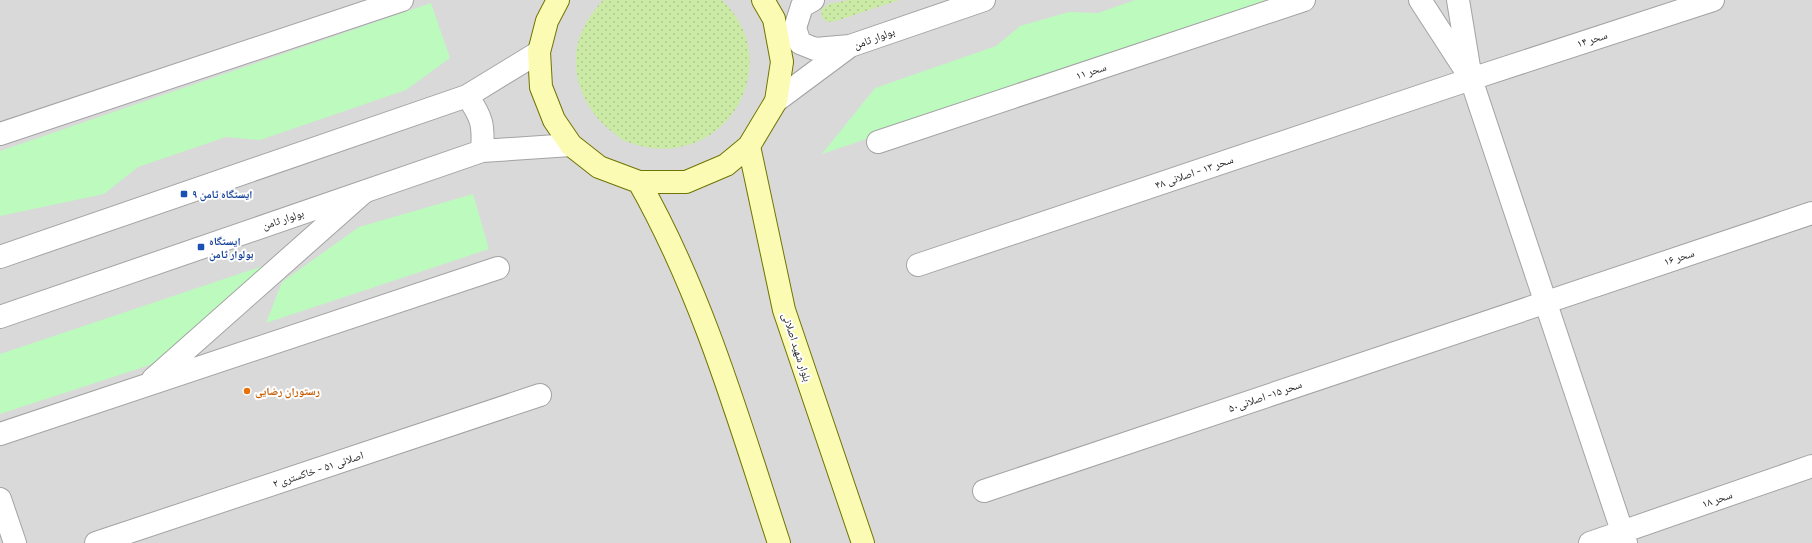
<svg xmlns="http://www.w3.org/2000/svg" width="1812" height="543" viewBox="0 0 1812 543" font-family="'Titillium Web','Noto Naskh Arabic',sans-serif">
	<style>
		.residential { fill: #dad9d9 }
		.grass { fill: url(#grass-dots) }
		.park { fill: #bcfabe }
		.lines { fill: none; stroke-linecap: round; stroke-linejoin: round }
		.minor-casing { stroke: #a3a3a3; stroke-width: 24 }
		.tertiary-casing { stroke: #a3a3a3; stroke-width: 24 }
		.secondary-casing { stroke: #6e7502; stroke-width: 24 }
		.minor { stroke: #fff; stroke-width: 22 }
		.tertiary { stroke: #fff; stroke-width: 22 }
		.secondary { stroke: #fbfbb3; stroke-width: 22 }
		.transit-dot { fill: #1a4fb4; stroke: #fff; stroke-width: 1.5 }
		.food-dot { fill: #e8710a; stroke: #fff; stroke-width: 1.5 }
		.labels { text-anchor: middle; stroke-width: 4; stroke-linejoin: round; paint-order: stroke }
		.street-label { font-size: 11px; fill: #1c1c1c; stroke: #fff }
		.transit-label { font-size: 11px; font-weight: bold; fill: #164399; stroke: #fff; text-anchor: start }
		.food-label { font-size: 11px; font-weight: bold; fill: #c56008; stroke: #fff; text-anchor: start }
	</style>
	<defs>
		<pattern id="grass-dots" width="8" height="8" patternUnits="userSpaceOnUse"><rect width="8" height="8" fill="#cbeaa6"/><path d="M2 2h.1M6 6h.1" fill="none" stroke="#aec88e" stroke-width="1.8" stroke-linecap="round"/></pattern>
	</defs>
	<rect width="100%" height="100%" fill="#eee9e2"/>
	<path class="residential" d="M0,0h1812v543h-1812z"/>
	<path class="grass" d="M603,0h119c21,20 32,48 26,77 -10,56 -67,86 -120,65 -5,-1 -9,-5 -13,-8 -27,-19 -44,-53 -38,-87 3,-18 14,-33 26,-47z
		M849,0h50l-63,21 -9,1 -5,-5 -1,-7 8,-6z"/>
	<path class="park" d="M1135,0h140l-453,154 53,-66 121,-42 24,-20 49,-14 29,1z
		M431,3l19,55 -44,32 -146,50 -34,-3 -88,30 -34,27 -104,22v-65z
		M473,194l16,55 -223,74 16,-41 77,-55z
		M266,265l-113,99 -153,50v-60z"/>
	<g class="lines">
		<defs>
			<path id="minor" d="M1420,0l46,71
				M1458,0l13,79 155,464
				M0,134l402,-134
				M878,142l426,-142
				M918,265l553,-186 242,-79
				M153,379l211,-187
				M0,434l498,-166
				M984,491l828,-278
				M0,499l15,44
				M96,543l444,-148
				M1590,543l222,-77"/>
			<path id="tertiary" d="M813,0l-11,6 -7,22 5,15 15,6 35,-3
				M467,96c15,21 17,29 15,55
				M776,101l74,-55 134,-46
				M0,257l467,-161 72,-44
				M0,317l482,-166 89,-6"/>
			<path id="secondary" d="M558,0l-11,21 -8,31 2,35 13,33 17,25 28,22 40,15h47l40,-17 23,-19 27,-45 6,-39 -8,-43 -11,-19
				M749,146l35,164 79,233
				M639,182c64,113 100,239 140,361"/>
		</defs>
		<use href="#minor" class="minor-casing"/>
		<use href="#tertiary" class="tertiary-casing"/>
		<use href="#secondary" class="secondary-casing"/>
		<use href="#minor" class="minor"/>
		<use href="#tertiary" class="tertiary"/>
		<use href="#secondary" class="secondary"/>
	</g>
	<g class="transit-dot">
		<rect x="180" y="190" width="8" height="8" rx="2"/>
		<rect x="197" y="243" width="8" height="8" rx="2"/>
	</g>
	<circle class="food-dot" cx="247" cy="391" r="4"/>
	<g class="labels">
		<g class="street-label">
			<text transform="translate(874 38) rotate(-20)" y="4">بولوار ثامن</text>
			<text transform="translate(1592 39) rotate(-18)" y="4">سحر ۱۴</text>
			<text transform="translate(1091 71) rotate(-18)" y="4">سحر ۱۱</text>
			<text transform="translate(1194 172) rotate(-19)" y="4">سحر ۱۳ - اصلانی ۴۸</text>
			<text transform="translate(283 219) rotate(-18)" y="4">بولوار ثامن</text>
			<text transform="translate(1679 257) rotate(-18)" y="4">سحر ۱۶</text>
			<text transform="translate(797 347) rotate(72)" y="4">بلوار شهید اصلانی</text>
			<text transform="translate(1265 396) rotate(-19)" y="4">سحر ۱۵- اصلانی۵۰</text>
			<text transform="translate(318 469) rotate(-18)" y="4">اصلانی ۵۱ - خاکستری ۲</text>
			<text transform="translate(1717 499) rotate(-19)" y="4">سحر ۱۸</text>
		</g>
		<g class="transit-label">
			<text x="192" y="198">ایستگاه ثامن ۹</text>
			<text x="209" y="245">ایستگاه<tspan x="209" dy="13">بولوار ثامن</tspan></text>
		</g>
		<g class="food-label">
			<text x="255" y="395">رستوران رضایی</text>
		</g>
	</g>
</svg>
